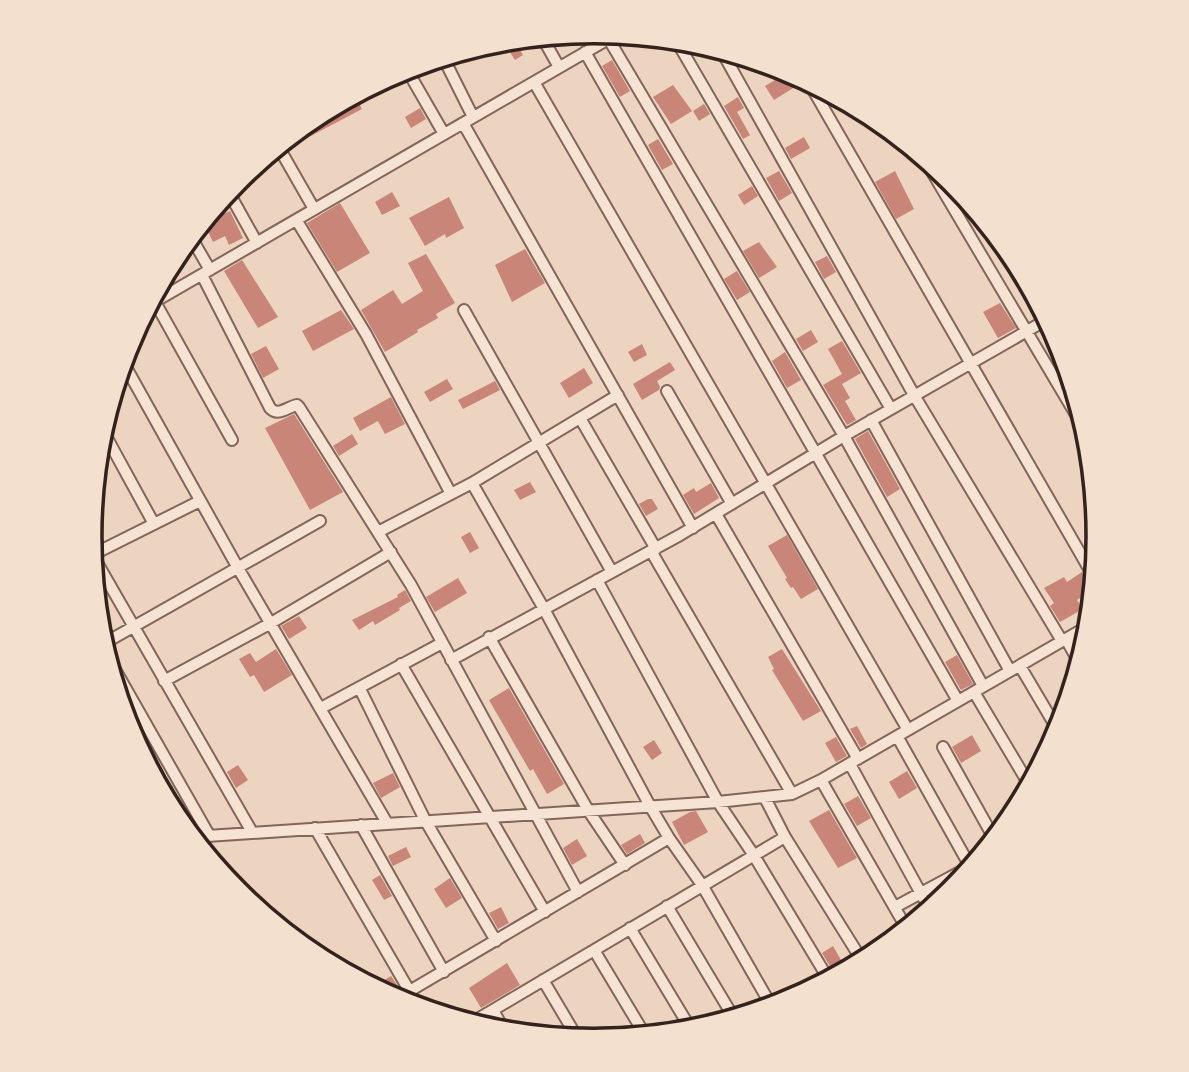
<svg xmlns="http://www.w3.org/2000/svg" width="1189" height="1072" viewBox="0 0 1189 1072" font-family="'Crimson Pro',serif">
	<style>
		.building { fill: #c88578 }
		.lines { fill: none; stroke-linecap: round; stroke-linejoin: round }
		.street-casing { stroke: #846559; stroke-width: 14 }
		.street { stroke: #f7e3d3; stroke-width: 10 }
		.rim { fill: none; stroke: #34221d; stroke-width: 3.5 }
	</style>
	<rect width="100%" height="100%" fill="#ecd4c0"/>
	<path class="building" d="M515,41l8,14 -8,5 -9,-14z
		M612,60l18,31 -10,6 -18,-31z
		M790,71l8,14 -24,15 -9,-14z
		M673,85l19,26 -21,13 -18,-27z
		M354,95l8,14 -74,39 -4,-7 31,-25z
		M738,97l6,11 -7,4 13,23 -7,4 -19,-33z
		M704,104l6,10 -11,7 -6,-10z
		M420,108l6,11 -15,9 -6,-11z
		M804,137l6,11 -19,11 -6,-11z
		M658,139l15,25 -11,6 -14,-25z
		M779,171l13,22 -13,8 -13,-23z
		M895,171l19,38 -18,10 -21,-37z
		M752,186l6,10 -14,9 -6,-10z
		M392,192l8,14 -18,9 -7,-13z
		M449,197l15,31 -18,10 -1,-4 -20,12 -16,-28z
		M340,203l30,50 -33,19 -30,-49z
		M230,211l13,27 -14,7 -4,-9 -12,6 -9,-19z
		M759,242l18,25 -18,11 -16,-27z
		M525,249l20,34 -33,19 -17,-37z
		M426,254l29,49 -19,11 2,4 -21,12 1,2 -33,20 -24,-42 32,-20 9,14 21,-13 -15,-28z
		M827,256l9,16 -12,7 -9,-17z
		M242,260l36,57 -20,11 -34,-57z
		M737,271l13,21 -13,8 -13,-21z
		M1000,303l16,25 -18,10 -15,-26z
		M341,310l13,19 -41,22 -11,-20z
		M811,330l7,12 -15,9 -7,-12z
		M842,341l19,32 -19,11 8,14 -5,3 11,19 -9,5 -24,-40 19,-11 -14,-25z
		M642,344l5,11 -13,7 -6,-10z
		M266,346l13,23 -16,9 -12,-24z
		M785,352l16,28 -14,8 -15,-27z
		M670,362l5,8 -18,11 3,6 -1,3 -17,10 -9,-16z
		M584,368l9,15 -24,15 -9,-15z
		M447,379l6,10 -23,13 -6,-10z
		M495,381l5,9 -37,19 -5,-9z
		M391,397l14,27 -20,10 -7,-13 -18,10 -7,-13z
		M294,414l49,78 -33,18 -45,-82z
		M868,431l32,58 -13,8 -32,-58z
		M352,434l6,10 -19,12 -6,-10z
		M530,482l6,10 -16,8 -6,-10z
		M711,483l8,15 -25,16 -11,-19 11,-7 2,4z
		M648,499h4l6,10 -12,7 -7,-12z
		M470,532l9,16 -9,5 -9,-16z
		M787,535l31,54 -17,10 -8,-12 -2,1 -6,-9 2,-1 -19,-32z
		M1082,572l7,11 5,4v3l-17,10 6,9 -23,13 -10,-16 4,-3 -10,-15 20,-11 3,5z
		M458,578l9,15 -32,19 -9,-15z
		M405,590l6,11 -12,7 1,2 -25,15 -2,-4 -14,9 -7,-10 46,-23 -1,-2z
		M299,616l8,12 -18,11 -8,-13z
		M276,649l16,26 -28,17 -10,-17 -4,2 -11,-18 11,-6 6,9z
		M782,649l39,62 -18,10 -31,-51 2,-1 -6,-12z
		M957,655l16,29 -12,6 -16,-28z
		M509,688l55,96 -17,10 -14,-25 -3,2 -41,-71z
		M857,726l10,18 -6,4 -11,-19z
		M972,735l9,16 -20,12 -9,-16z
		M836,737l11,19 -11,6 -11,-19z
		M654,740l8,13 -10,7 -9,-13z
		M238,765l10,15 -12,8 -9,-16z
		M907,771l10,17 -18,11 -10,-17z
		M393,773l7,14 -19,11 -8,-15z
		M858,796l13,22 -14,8 -13,-22z
		M829,810l28,48 -19,10 -29,-47z
		M696,811l12,21 -24,13 -12,-23 18,-10z
		M640,834l5,9 -18,11 -6,-9z
		M577,839l10,17 -15,9 -9,-17z
		M406,847l5,10 -18,9 -5,-10z
		M380,875l12,21 -8,4 -12,-20z
		M450,878l12,20 -16,10 -12,-19z
		M501,907l8,16 -11,6 -9,-16z
		M833,946l12,21 -11,6 -12,-20z
		M507,963l13,22 -39,23 -12,-20z
		M391,976l8,12 -9,6 -2,1 -15,-8z"/>
	<g class="lines">
		<defs>
			<path id="street" d="M605,33l239,403 139,250
				M542,37l17,30
				M676,40l215,369
				M721,50l193,345 148,246
				M585,52l373,649
				M443,57l30,60
				M406,68l38,66
				M808,81l287,498
				M534,82l374,648
				M463,123l230,405
				M278,146l36,63
				M922,155l166,280
				M228,191l29,52
				M297,221l69,113 85,160
				M191,237l19,33
				M202,275l68,133c8,9 17,-1 27,-3l2,2 112,178 167,307
				M155,302l77,138
				M149,305l468,-271
				M464,310l148,262
				M123,362l115,206 149,255
				M667,391l65,113
				M580,418l76,131
				M871,420l139,251
				M102,429l52,95
				M472,483l72,126 106,197 19,32 33,47 70,122
				M716,514l142,245
				M378,532l94,-49 146,-88
				M651,551l141,243
				M92,554l160,278
				M92,555l108,-54
				M597,580l121,222 35,52 76,126
				M489,637l99,173 37,55
				M1066,639l14,25
				M103,644l217,-123
				M105,652l104,183
				M451,660l229,-125 164,-99 204,-117
				M401,664l144,248
				M1020,666l39,66
				M164,681l107,-58 120,-71
				M360,689l65,131 71,121
				M974,692l56,94
				M321,708l121,-65
				M897,736l74,132
				M943,747l52,93
				M850,764l80,146
				M821,780l86,149
				M765,798l20,39
				M361,825l83,147
				M315,828l95,164
				M192,837l526,-35 74,-8 29,-14 269,-155
				M667,906l67,112
				M895,907l80,-43
				M630,928l62,103
				M594,950l51,85
				M543,980l35,59
				M396,999l273,-161
				M493,1010l12,22
				M471,1023l314,-186 78,125"/>
		</defs>
		<use href="#street" class="street-casing"/>
		<use href="#street" class="street"/>
	</g>
	<path d="M0 0H1189V1072H0ZM102 536a492 492 0 1 1 984 0a492 492 0 1 1-984 0Z" fill="#f3e0cf" fill-rule="evenodd"/>
	<path class="rim" d="M102 536a492 492 0 1 1 984 0a492 492 0 1 1-984 0Z"/>
</svg>
